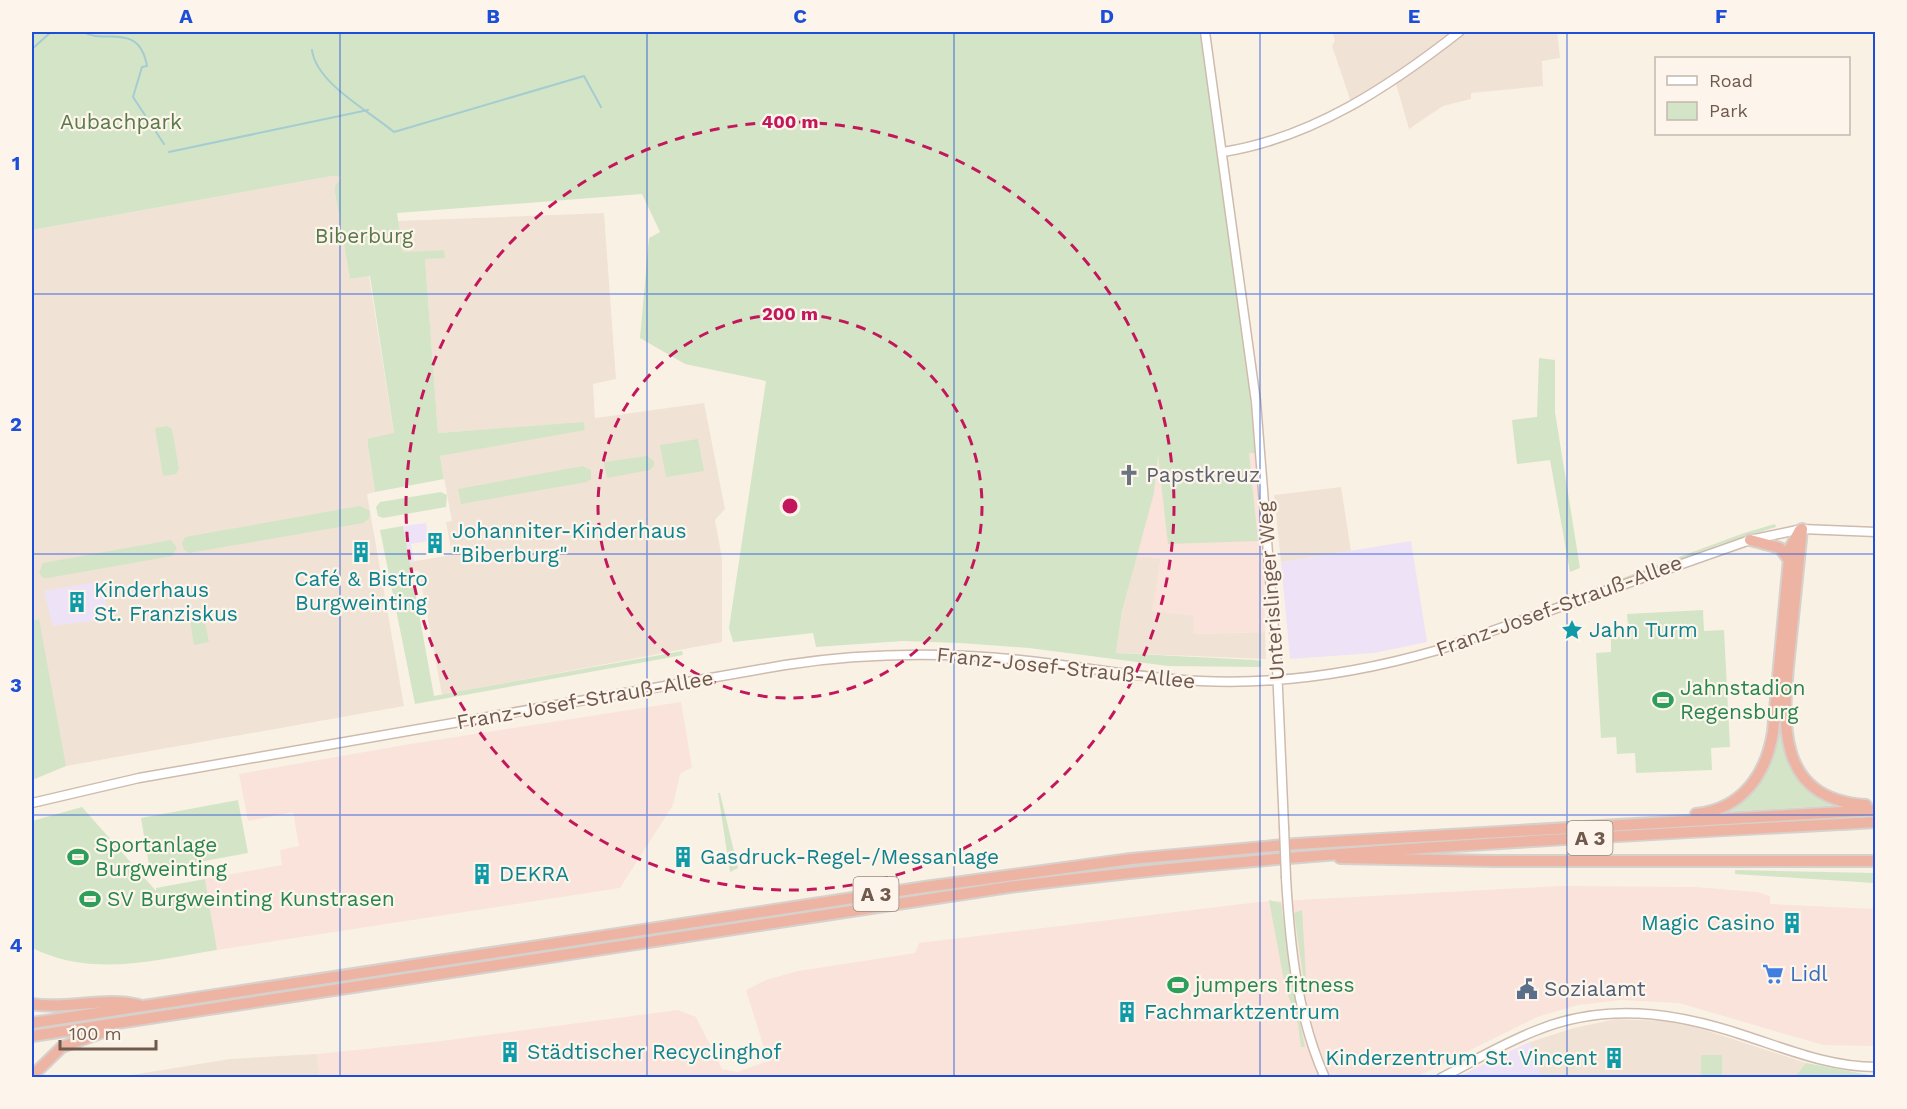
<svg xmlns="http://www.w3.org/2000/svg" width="1907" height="1109" viewBox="0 0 1907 1109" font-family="'Work Sans',sans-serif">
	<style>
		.residential { fill: #f0e3d5 }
		.commercial { fill: #f9e3da }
		.education { fill: #eee2f6 }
		.green { fill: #d3e5c6 }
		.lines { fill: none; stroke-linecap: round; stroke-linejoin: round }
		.stream { stroke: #a4ccd1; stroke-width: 2 }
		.secondary-casing { stroke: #cebbae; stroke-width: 11 }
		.highway-casing { stroke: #d7d1cd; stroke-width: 14 }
		.secondary { stroke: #fff; stroke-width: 8 }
		.highway { stroke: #edb4a3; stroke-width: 10 }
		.secondary-bridge-casing { stroke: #cebbae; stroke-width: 11; stroke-linecap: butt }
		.secondary-bridge { stroke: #fff; stroke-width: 8 }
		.grid { fill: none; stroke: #1d4ed8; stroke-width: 1.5; stroke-opacity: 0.55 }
		.ring { fill: none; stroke: #c2185b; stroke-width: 3; stroke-dasharray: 10 8 }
		.labels { text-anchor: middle; stroke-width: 4.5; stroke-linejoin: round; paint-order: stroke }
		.shield { fill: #fdf5eb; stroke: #9a887c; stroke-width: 1.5 }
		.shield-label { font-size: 20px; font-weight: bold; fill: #70594d }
		.park-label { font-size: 21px; fill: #597a4a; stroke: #fdf5eb }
		.worship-label { font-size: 21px; fill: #5b616d; stroke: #fdf5eb; text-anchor: start }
		.culture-label { font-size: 21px; fill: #0d838f; stroke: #fdf5eb; text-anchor: start }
		.street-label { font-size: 21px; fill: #70594d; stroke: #fdf5eb }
		.leisure-label { font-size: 21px; fill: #27864d; stroke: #fdf5eb; text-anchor: start }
		.shop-label { font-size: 21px; fill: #366cbe; stroke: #fdf5eb; text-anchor: start }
		.service-label { font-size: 21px; fill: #4e5e75; stroke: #fdf5eb; text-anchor: start }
		.centre { fill: #c2185b; stroke: #fdf5eb; stroke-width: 3 }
		.ring-label { font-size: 18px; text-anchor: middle; font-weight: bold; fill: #c2185b; stroke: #fdf5eb; stroke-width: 4.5; stroke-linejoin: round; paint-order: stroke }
		.neatline { fill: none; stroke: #1d4ed8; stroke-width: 2 }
		.grid-label { font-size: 20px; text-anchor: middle; font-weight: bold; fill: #1d4ed8 }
	</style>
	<rect width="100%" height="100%" fill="#faf1e5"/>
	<path class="residential" d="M1332,32h225l3,26 -18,3 1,25 -72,7v6l-28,7 -34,23 -13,-45 -42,27 -22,-65 3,-6z
		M332,176l10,1 -7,16 15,86 19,-3 25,158 -27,5 8,53 -8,2 37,212 -338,60 -34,14v-550z
		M604,213l12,166 -23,5 2,34 109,-15 21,106 -10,11 7,38v84l-280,53 -23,-124h-8l-2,-9 43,-7 -6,-33 6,-1 -12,-65 145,-27 -1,-6 -146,10 -13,-174 19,-9 -41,3 -5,-32z
		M1341,487l10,64 -70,11 -7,-67z
		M1136,556l25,2 -8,53 41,4v19l71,-2 1,27 -150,-6 6,-42z
		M1616,1019l47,2 36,7 107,35 48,10 3,5h-399l72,-36 44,-14z
		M317,1054l3,23h-201l111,-18z"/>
	<path class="commercial" d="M1158,452l97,1 9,109 1,70 -72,2 1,-19 -42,-4 9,-52 -25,-3 18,-63z
		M681,702l11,65 -12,7 -7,31 -53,83 -403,62 -12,-71 77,-14 -2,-15 19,-4 -6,-34 -45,9 -9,-47 171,-30z
		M1560,886l134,1 63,5 13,4v8l105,5v137l-52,-1 -144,-42 -58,-3 -43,5 -41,12 -123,61h-1094l-3,-24 116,-12 245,-32 18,7 26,52 15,3 31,-11 -22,-71 20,-10 32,-9 117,-18 4,-10 340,-41z"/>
	<path class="education" d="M426,523l3,18 -18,3 3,17 -5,1 -6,-36z
		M1411,541l16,101 -53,11 -84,6 -9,-97z
		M102,581l7,38 -56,7 -9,-35z
		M1530,1042l12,35h-84l42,-21z"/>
	<path class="green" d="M32,32h1168l46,321 9,100h-6l9,88 -90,3 -10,-89 -4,38 -32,118 -6,42 139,7 6,1v6l-93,-1 -139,-18 -69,-5 -57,-2 -87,6 -3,-14 -80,9 -4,-14 37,-247 -81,-17 -45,-26 9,-100 11,-6 -18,-38 -245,19 6,39 41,-2 1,8 -20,1 13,174 146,-11 1,8 -145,26 4,23 -69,13 -8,-53 27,-6 -24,-157 -20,3 -15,-86v-7l7,-9 -10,-1 -300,54z
		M1539,358l16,2v52l25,156 -10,4 -20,-112 -33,4 -5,-44 25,-3z
		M167,426l5,3 7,40 -3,5 -13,2 -8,-48z
		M698,439l6,32 -38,6 -6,-32z
		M647,456l7,5v5l-4,4 -43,8 -3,-16z
		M583,466l8,4v9l-4,3 -126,22 -3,-15z
		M441,492l6,3 -1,12 -63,11 -5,-2 -2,-9 4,-5z
		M360,506l10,5 -1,8 -6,4 -174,30 -5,-3 -2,-7 3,-6z
		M1775,524l1,3 -55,17 -230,85 -1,-2 254,-94z
		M403,526l31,170 248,-45 1,4 -268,49 -35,-174z
		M171,540l6,8 -5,8 -124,22h-5l-4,-5 4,-10z
		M1703,610l1,21 20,-1 6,117 -19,1 1,22 -76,3 -1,-20 -18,1 -1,-17 -15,1 -5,-85 15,-1v-15l18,-1 -2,-22z
		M203,612l6,30 -15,3 -5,-31z
		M39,619l27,147 -34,14v-159z
		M1777,727h4l2,15 8,22 50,41 -121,7 19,-11z
		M718,793h2l18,75 -8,4z
		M238,800l10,53 -98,18 -9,-53z
		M82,807l74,84v-3l49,-9 12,71c-64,10 -123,28 -185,-2v-127z
		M1735,870l140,3 -1,10 -139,-9z
		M1269,900l12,3 11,80 13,64h-4l-3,-23 -13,-38z
		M1302,910l5,84 -1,1 -12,-82z
		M1701,1055h21v22h-21z
		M1806,1063l69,13v1h-80z"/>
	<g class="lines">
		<path class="stream" d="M83,32c22,13 56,-11 64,34l-5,1 -9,30 31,47
			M32,49l19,-17
			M312,50c4,33 57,61 82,82l190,-56 17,31
			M169,152l199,-42"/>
		<defs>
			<path id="secondary" d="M1205,32l51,370 21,265 7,160
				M1223,152c89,-14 167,-66 236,-120
				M32,803l107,-25 646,-113c78,-12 156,-13 235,-5 60,6 120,18 180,21 80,4 162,-9 238,-31l312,-110 52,-11 74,3
				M1286,878c4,68 11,137 39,200
				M1441,1078c31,-16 61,-34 94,-47 69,-29 139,-19 208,4 44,14 86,32 133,32"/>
			<path id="highway" d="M1802,529c-4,40 -8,79 -12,118 -7,69 -18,152 76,158
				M1750,540l30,8 9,12
				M1696,814c46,-5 70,-39 77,-82l17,-184 10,-18
				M1340,858l154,3h382
				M32,1004c35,6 73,-8 107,1
				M32,1023l893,-136 206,-28 165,-15 580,-34
				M32,1036l977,-149c288,-37 577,-49 867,-65
				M32,1076l30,-29 44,-16"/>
		</defs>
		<use href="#secondary" class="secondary-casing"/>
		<use href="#highway" class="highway-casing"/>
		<use href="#secondary" class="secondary"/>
		<use href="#highway" class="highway"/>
		<defs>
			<path id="secondary-bridge" d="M1284,827l2,51"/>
		</defs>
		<use href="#secondary-bridge" class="secondary-bridge-casing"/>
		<use href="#secondary-bridge" class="secondary-bridge"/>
	</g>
	<path class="grid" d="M340,32v1046M647,32v1046M954,32v1046M1260,32v1046M1567,32v1046M32,294h1844M32,554h1844M32,815h1844"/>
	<g class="ring">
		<circle cx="790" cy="506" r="192"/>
		<circle cx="790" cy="506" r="384"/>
	</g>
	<defs>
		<symbol id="church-bare" viewBox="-9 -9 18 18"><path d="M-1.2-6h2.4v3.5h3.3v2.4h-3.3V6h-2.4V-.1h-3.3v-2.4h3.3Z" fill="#6b7280" stroke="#fdf5eb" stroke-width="2.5" paint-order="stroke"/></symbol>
		<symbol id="building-bare" viewBox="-9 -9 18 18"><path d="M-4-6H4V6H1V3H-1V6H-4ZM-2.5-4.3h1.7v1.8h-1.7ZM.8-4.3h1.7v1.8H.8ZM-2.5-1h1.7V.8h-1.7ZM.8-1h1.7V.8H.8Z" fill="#0f9aa8" stroke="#fdf5eb" stroke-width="2.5" paint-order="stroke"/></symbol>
		<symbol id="sight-bare" viewBox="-9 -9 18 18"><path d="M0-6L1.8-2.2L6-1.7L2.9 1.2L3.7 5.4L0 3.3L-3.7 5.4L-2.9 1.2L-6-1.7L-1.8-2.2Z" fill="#0f9aa8" stroke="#fdf5eb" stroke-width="2.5" paint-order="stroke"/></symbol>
		<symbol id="stadium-bare" viewBox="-9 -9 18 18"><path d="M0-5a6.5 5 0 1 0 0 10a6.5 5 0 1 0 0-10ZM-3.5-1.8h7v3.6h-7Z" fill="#2e9e5b" stroke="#fdf5eb" stroke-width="2.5" paint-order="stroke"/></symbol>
		<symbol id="supermarket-bare" viewBox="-9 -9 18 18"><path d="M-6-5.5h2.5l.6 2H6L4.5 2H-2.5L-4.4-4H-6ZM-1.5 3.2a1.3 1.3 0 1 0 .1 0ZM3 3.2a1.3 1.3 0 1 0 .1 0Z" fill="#3f7fe0" stroke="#fdf5eb" stroke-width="2.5" paint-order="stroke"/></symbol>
		<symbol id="civic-bare" viewBox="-9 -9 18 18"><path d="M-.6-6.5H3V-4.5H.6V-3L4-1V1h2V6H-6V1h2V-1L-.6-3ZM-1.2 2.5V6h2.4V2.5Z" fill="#5c6f8a" stroke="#fdf5eb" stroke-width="2.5" paint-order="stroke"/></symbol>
	</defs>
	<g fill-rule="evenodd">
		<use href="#church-bare" x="1114" y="460" width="30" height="30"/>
		<use href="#building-bare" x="420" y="528" width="30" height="30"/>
		<use href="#building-bare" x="346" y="537" width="30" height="30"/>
		<use href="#building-bare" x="62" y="587" width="30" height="30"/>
		<use href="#sight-bare" x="1557" y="615" width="30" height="30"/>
		<use href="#stadium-bare" x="1648" y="685" width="30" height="30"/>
		<use href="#stadium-bare" x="63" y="842" width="30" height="30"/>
		<use href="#building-bare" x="668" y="842" width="30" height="30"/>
		<use href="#building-bare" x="467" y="859" width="30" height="30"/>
		<use href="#stadium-bare" x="75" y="884" width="30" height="30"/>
		<use href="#building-bare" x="1777" y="908" width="30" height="30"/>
		<use href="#supermarket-bare" x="1758" y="959" width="30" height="30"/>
		<use href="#stadium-bare" x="1163" y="970" width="30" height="30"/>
		<use href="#civic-bare" x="1512" y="974" width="30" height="30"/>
		<use href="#building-bare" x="1112" y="997" width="30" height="30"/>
		<use href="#building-bare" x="495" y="1037" width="30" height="30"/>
		<use href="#building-bare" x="1599" y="1043" width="30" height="30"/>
	</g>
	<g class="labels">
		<g class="shield">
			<rect x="1567.5" y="821" width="45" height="34" rx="4.5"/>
			<rect x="853.5" y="877" width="45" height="34" rx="4.5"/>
		</g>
		<g class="shield-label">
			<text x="1590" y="845">A 3</text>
			<text x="876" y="901">A 3</text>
		</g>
		<g class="park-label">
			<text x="121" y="129">Aubachpark</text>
			<text x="364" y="243">Biberburg</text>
		</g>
		<g class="worship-label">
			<text x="1146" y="482">Papstkreuz</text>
		</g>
		<g class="culture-label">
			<text x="452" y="538">Johanniter-Kinderhaus<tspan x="452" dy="24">"Biberburg"</tspan></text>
			<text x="361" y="586" text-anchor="middle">Café &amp; Bistro<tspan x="361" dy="24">Burgweinting</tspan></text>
			<text x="94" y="597">Kinderhaus<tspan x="94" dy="24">St. Franziskus</tspan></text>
			<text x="1589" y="637">Jahn Turm</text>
			<text x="700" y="864">Gasdruck-Regel-/Messanlage</text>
			<text x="499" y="881">DEKRA</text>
			<text x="1775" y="930" text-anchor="end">Magic Casino</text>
			<text x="1144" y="1019">Fachmarktzentrum</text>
			<text x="527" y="1059">Städtischer Recyclinghof</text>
			<text x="1597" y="1065" text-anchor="end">Kinderzentrum St. Vincent</text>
		</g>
		<g class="street-label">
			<text transform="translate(1271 591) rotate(-94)" y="7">Unterislinger Weg</text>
			<text transform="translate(1559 606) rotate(-20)" y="7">Franz-Josef-Strauß-Allee</text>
			<text transform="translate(1066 668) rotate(6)" y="7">Franz-Josef-Strauß-Allee</text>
			<text transform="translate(585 700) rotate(-10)" y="7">Franz-Josef-Strauß-Allee</text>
		</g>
		<g class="leisure-label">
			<text x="1680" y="695">Jahnstadion<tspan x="1680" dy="24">Regensburg</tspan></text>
			<text x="95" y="852">Sportanlage<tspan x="95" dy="24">Burgweinting</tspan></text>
			<text x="107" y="906">SV Burgweinting Kunstrasen</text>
			<text x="1195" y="992">jumpers fitness</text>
		</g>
		<g class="shop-label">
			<text x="1790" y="981">Lidl</text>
		</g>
		<g class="service-label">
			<text x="1544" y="996">Sozialamt</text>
		</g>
	</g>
	<circle cx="790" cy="506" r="9" class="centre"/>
	<g class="ring-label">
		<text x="790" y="128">400 m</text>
		<text x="790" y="320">200 m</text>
	</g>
	<rect width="1907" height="1109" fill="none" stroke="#fdf5eb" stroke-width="66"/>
	<rect x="1655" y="57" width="195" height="78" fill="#fdf5eb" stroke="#c5b7ac" stroke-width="1.5"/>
	<rect x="1667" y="76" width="30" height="9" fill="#ffffff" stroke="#c5b7ac" stroke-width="1.5"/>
	<text x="1709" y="87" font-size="18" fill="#70594d">Road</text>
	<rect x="1667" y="102" width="30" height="18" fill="#d3e5c6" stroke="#c5b7ac" stroke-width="1.5"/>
	<text x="1709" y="117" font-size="18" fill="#70594d">Park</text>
	<path d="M60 1040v9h96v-9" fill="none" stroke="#70594d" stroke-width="3"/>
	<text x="69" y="1040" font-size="18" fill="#70594d" stroke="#fdf5eb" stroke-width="4.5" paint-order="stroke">100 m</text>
	<rect x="33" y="33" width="1841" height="1043" class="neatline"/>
	<g class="grid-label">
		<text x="186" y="23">A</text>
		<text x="493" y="23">B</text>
		<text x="800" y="23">C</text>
		<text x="1107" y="23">D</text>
		<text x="1414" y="23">E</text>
		<text x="1721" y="23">F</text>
		<text x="16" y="170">1</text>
		<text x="16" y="431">2</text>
		<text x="16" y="692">3</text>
		<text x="16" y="952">4</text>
	</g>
</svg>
